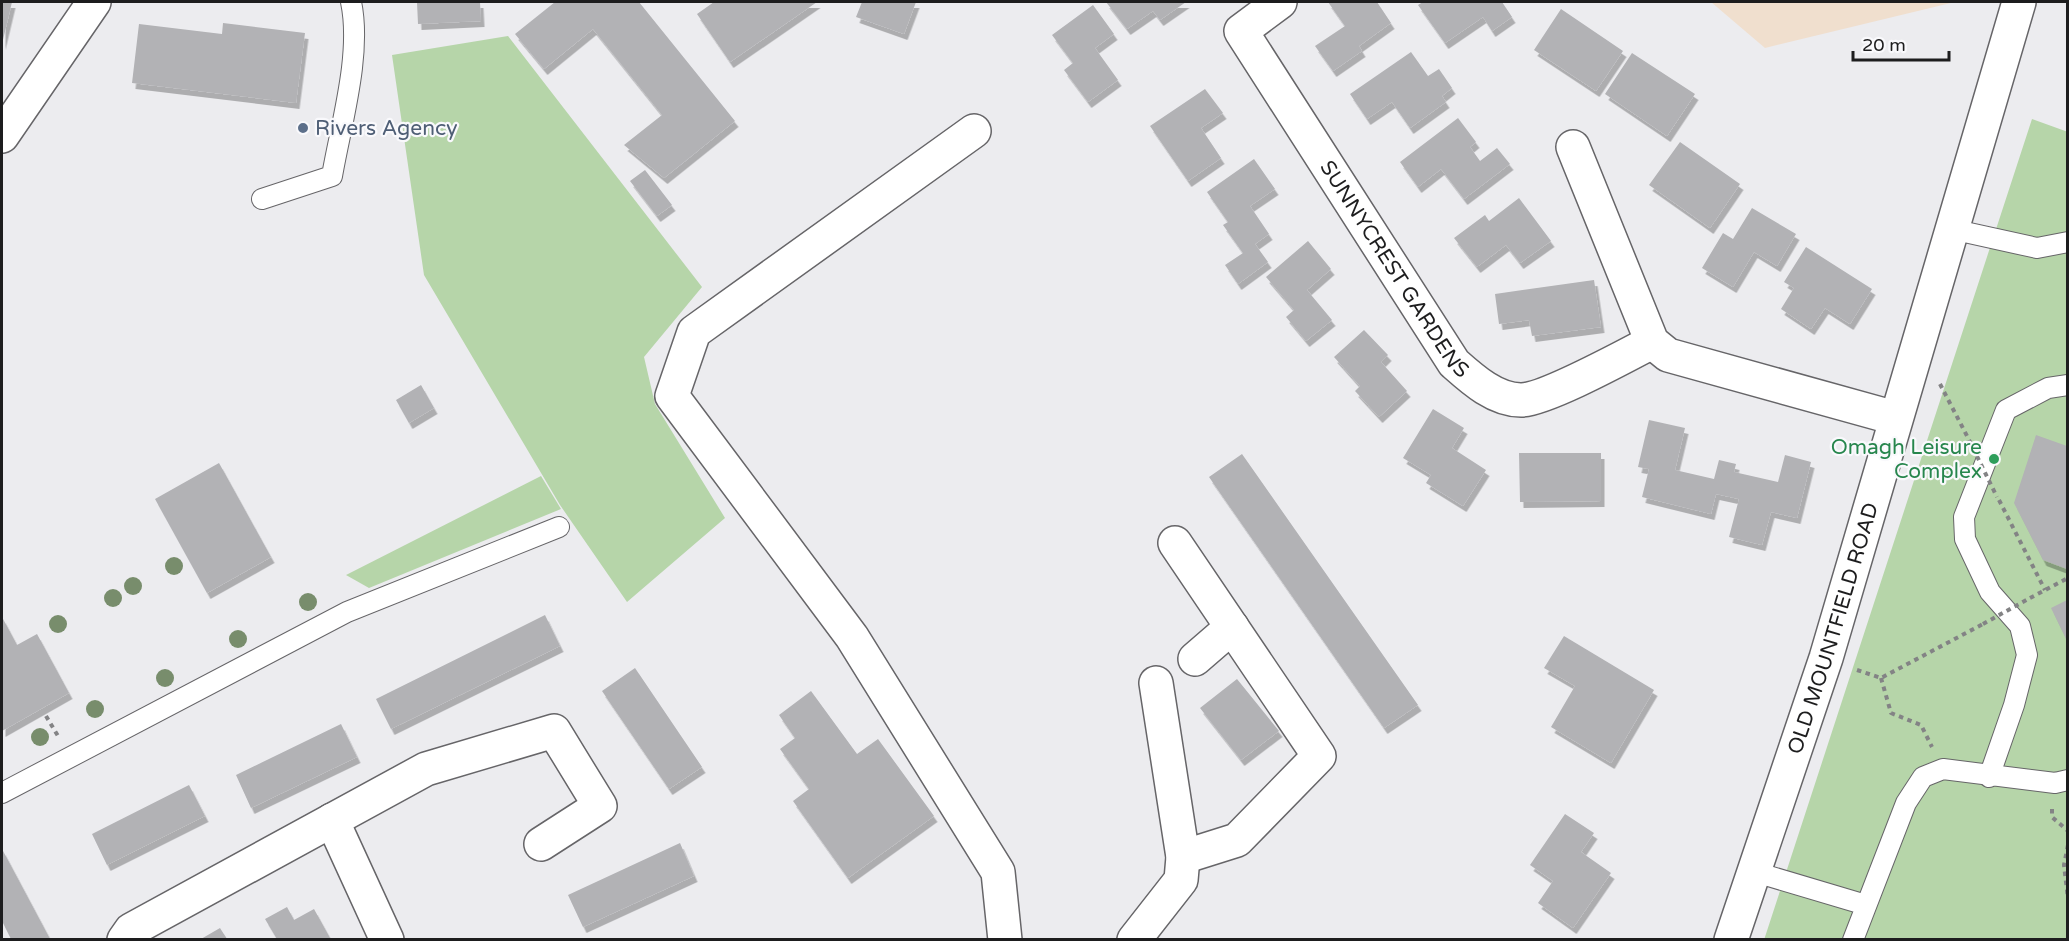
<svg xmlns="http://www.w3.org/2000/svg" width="2069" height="941" viewBox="0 0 2069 941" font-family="'Varela Round',sans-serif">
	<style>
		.education { fill: #f0dfce }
		.green { fill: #b6d5a9 }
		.building { fill: #b2b2b5; filter: url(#shadow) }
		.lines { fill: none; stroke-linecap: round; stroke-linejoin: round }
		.lane-casing { stroke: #666568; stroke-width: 22 }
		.street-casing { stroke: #666568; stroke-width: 36 }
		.secondary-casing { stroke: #666568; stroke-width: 36 }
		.path { stroke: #838385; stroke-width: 4; stroke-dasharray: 4.5 4.5; stroke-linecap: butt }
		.lane { stroke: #fff; stroke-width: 20 }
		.street { stroke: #fff; stroke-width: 33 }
		.secondary { stroke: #fff; stroke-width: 33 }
		.path-bridge { stroke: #838385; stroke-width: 4; stroke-dasharray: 4.5 4.5; stroke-linecap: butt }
		.tree { fill: #788d6c }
		.service-dot { fill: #5c6f8a; stroke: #f9f9fc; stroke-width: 2 }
		.leisure-dot { fill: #2e9e5b; stroke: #f9f9fc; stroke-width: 2 }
		.labels { text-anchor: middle; stroke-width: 4.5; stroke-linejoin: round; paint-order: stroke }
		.service-label { font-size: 21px; fill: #4e5e75; stroke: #f9f9fc; text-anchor: start }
		.street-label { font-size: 21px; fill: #1d1d1e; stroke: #f9f9fc }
		.leisure-label { font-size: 21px; fill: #27864d; stroke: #f9f9fc; text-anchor: end }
	</style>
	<defs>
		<filter id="shadow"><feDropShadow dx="3.5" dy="6" stdDeviation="0" flood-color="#0004"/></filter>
	</defs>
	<rect width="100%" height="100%" fill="#ececef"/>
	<path class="education" d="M1711,2h244l-190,46z"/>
	<path class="green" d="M508,36l194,251 -58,70 11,47 70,114 -98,84 -67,-97 -136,-230 -32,-220z
		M2032,119l36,13 -1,807 -303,1z
		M541,476l20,33 -192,79 -23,-13z"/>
	<path class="building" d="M2,2h10l-10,42z
		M417,2h63l1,19 -63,3z
		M555,2h84l96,119 -71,57 -40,-33 38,-30 -69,-86 -49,40 -29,-35z
		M714,2h103l-87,60 -33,-48z
		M862,2h54l-12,32 -48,-17z
		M1106,2h80l-26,18 -7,-9 -26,18z
		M1328,2h49l14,21 -32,23 3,5 -29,20 -18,-25 30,-20z
		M1423,2h79l10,15 -20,14 -9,-14 -38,26 -27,-38z
		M1093,5l21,29 -19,14 23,32 -30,22 -24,-32 9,-7 -21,-28z
		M1561,9l62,42 -27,40 -62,-41z
		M223,23l82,10 -9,70 -164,-20 7,-59 83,10z
		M1411,52l17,24 11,-7 13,19 -10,8 4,6 -36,26 -18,-26 -25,17 -17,-25z
		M1632,53l63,41 -28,42 -62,-42z
		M1205,89l18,24 -22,15 20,30 -33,23 -38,-55z
		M1458,118l18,24 -6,5 10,14 17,-13 13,16 -46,35 -23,-30 -23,18 -18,-25z
		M1680,142l60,42 -30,44 -61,-43z
		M1254,159l21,30 -25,17 19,28 -14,10 13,18 -30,22 -13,-19 18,-12 -20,-28 5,-3 -21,-30z
		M645,170l27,35 -15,11 -27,-35z
		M1519,198l32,43 -31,22 -14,-18 -29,22 -23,-29 31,-23 4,6z
		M1752,208l44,26 -19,32 -23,-14 -21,35 -31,-19 21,-35 10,6z
		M1308,241l23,28 -24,21 25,30 -26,21 -20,-24 8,-7 -28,-33z
		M1806,247l66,42 -22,35 -25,-16 -14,21 -30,-20 13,-21 -10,-6z
		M1594,280l7,47 -69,9 -3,-16 -30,4 -4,-30z
		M1364,330l24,25 -7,7 26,29 -28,26 -24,-26 5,-5 -26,-29z
		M421,385l13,23 -25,15 -13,-23z
		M1433,409l31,19 -12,20 34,22 -23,36 -37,-23 5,-8 -28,-17z
		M1649,420l36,8 -10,42 39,9 5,-19 17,4 -2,8 44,10 7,-27 26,7 -14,56 -26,-6 -9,33 -33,-8 10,-38 -23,-5 -5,20 -69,-17 7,-28 -11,-2z
		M2036,435l31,11v123l-24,-9 -29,-57z
		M1519,453h82v48l-81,1z
		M1242,454l176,251 -34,23 -175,-251z
		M219,463l52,94 -64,36 -52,-94z
		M2067,600v41l-16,-33z
		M545,615l15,31 -169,83 -15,-30z
		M2,617l15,28 20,-11 32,59 -67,38z
		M1564,636l90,54 -43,73 -60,-36 24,-41 -31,-18z
		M635,668l67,99 -33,22 -67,-98z
		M1237,679l42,52 -38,29 -41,-52z
		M811,691l46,63 21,-15 56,77 -86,62 -55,-77 16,-12 -29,-40 15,-11 -16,-23z
		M341,724l16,33 -106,51 -15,-33z
		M189,785l16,31 -98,49 -15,-31z
		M1565,814l29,19 -13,19 30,21 -38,55 -35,-25 15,-22 -23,-16z
		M680,843l14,33 -111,51 -15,-32z
		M2,849l48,90h-39l-9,-18z
		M287,907l7,13 20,-11 16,29 -53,1 -12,-20z
		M220,928l7,11h-26z"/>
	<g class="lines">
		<defs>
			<path id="lane" d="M262,199l70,-23c9,-52 30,-122 19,-174
				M1951,229l86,19 31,-6
				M1989,777l25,-72 13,-50 -7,-29 -30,-34 -25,-53 -1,-22 42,-107 42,-22 20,-3
				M2,793l345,-181 212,-85
				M1755,872l111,33
				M1853,940l53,-137 17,-26 20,-8 112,14 13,-3"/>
			<g id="street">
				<path id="s1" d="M1280,2l-39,29 213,332c18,16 41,37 67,37 24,0 106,-45 131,-58"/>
				<path d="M974,131l-280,201 -22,64 180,241 146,235 7,68"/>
				<path d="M2,136l92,-134"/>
				<path d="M1573,147l79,195 16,13 227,63"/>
				<path d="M1175,543l144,213 -82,84 -54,17"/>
				<path d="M1195,659l37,-32"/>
				<path d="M332,820l55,120"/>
				<path d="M124,940l7,-10 295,-161 128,-38 46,75 -59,38"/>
				<path d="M1134,940l47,-60 2,-23 -27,-174"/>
			</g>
			<g id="secondary">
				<path id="s2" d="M1731,940l95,-282 193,-656"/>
			</g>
		</defs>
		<use href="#lane" class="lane-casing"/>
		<use href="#street" class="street-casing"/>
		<use href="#secondary" class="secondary-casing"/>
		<path class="path" d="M1940,384l27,52
			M1999,500l46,90
			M2030,598l38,-20
			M1857,670l24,8 102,-54
			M1881,678l10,35 30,12 11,22
			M46,716l12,20
			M2052,809v8l16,14
			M2068,845l-4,20 4,34"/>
		<use href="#lane" class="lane"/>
		<use href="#street" class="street"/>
		<use href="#secondary" class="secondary"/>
		<path class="path-bridge" d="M1969,440l28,57
			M1983,624l47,-26"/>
	</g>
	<g class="tree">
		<circle cx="174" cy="566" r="9"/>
		<circle cx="133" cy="586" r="9"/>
		<circle cx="113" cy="598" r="9"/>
		<circle cx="308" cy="602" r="9"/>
		<circle cx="58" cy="624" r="9"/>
		<circle cx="238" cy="639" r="9"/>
		<circle cx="165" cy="678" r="9"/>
		<circle cx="95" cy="709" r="9"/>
		<circle cx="40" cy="737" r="9"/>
	</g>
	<circle class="service-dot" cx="303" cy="128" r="6"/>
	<circle class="leisure-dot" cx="1994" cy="459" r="6"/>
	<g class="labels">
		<g class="service-label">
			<text x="315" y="135">Rivers Agency</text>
		</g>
		<g class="street-label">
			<text dy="7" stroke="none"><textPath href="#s1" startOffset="332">SUNNYCREST GARDENS</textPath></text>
			<text dy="7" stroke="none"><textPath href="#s2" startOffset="328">OLD MOUNTFIELD ROAD</textPath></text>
		</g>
		<g class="leisure-label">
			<text x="1982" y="454">Omagh Leisure<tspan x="1982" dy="24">Complex</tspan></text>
		</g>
	</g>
	<rect width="2069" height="941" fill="none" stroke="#1d1d1e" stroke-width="6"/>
	<path d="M1853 51v9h96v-9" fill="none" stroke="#1d1d1e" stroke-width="3"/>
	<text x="1862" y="51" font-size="18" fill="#1d1d1e" stroke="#f9f9fc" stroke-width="4.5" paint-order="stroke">20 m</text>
</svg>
